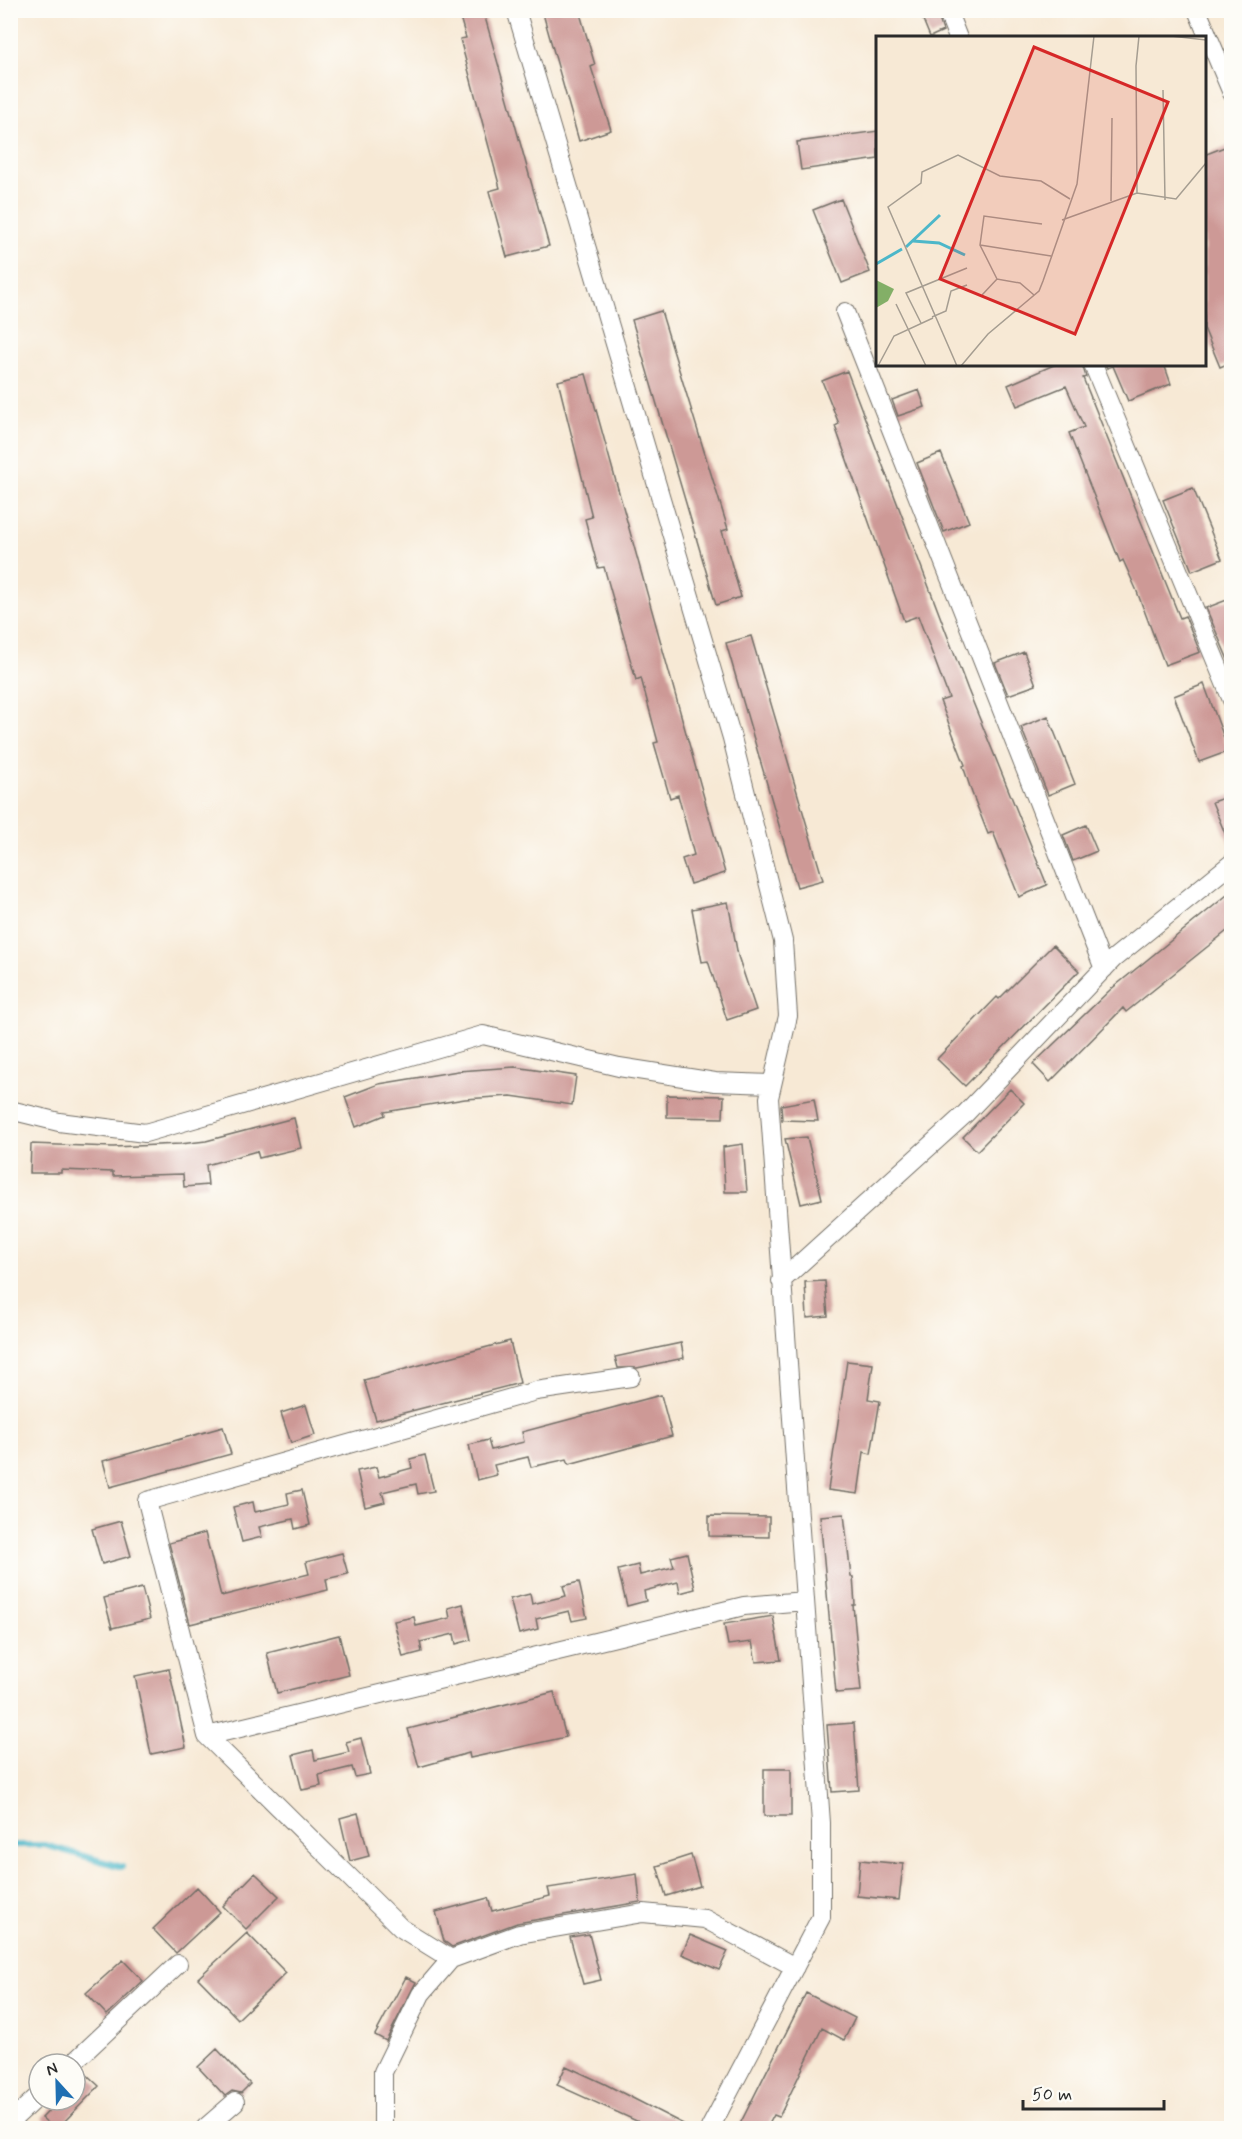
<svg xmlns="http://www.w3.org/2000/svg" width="1242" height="2139" viewBox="0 0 1242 2139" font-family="Mynerve,sans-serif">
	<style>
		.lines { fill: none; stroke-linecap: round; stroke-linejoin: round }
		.stream { stroke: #4cb7c9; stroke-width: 6 }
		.building { fill: #cd9996 }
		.minor-casing { stroke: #726e66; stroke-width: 20 }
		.minor { stroke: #fff; stroke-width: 18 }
		.inset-river { fill: none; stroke: #4cb7c9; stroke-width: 3 }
		.inset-road { fill: none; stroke: #a59d91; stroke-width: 1.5 }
		.view { fill: #d62828; fill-opacity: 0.15; stroke: #d62828; stroke-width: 3 }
		.inset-edge { fill: none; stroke: #2b2b2b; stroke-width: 3 }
	</style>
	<rect width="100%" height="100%" fill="#fdfcf7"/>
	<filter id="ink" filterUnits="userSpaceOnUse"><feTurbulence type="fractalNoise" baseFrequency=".0167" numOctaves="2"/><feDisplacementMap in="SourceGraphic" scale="12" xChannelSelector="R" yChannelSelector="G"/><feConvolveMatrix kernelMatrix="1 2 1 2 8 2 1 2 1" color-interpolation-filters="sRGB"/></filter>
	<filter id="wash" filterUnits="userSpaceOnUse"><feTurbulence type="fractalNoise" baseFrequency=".008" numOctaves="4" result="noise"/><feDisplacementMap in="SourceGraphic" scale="24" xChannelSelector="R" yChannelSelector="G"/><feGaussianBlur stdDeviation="1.35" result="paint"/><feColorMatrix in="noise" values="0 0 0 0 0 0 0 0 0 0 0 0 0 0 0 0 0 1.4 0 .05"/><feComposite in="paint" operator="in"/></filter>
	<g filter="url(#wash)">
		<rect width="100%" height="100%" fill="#f7e9d5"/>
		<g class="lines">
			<path class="stream" d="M10,1845h35l77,22"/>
		</g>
		<g id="blocks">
			<path class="building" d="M458,10h25l66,236 -42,11 -18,-66 11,-3 -40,-149 6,-1z
				M542,10h37l16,55 -4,2 20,63 -32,11z
				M919,10h17l7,21 -13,6z
				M878,131v28l-77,11 -4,-28z
				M1227,146l5,11v205l-12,5 -16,-39v-173z
				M841,199l29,73 -28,11 -29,-73z
				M661,311l67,218 -6,2 19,66 -25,8 -84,-285z
				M1056,364h26l4,13 -3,1 97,240 5,-2 15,36 -35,13 -29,-76 -13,-29 -3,2 -51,-129 15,-6 -18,-41 -49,20 -9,-21z
				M1105,364h59l7,20 -43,17 -15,-35 -6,2z
				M847,371l121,319 79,195 -28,12 -26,-65 -5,2 -16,-41 -9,-27 2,-1 -25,-64 9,-3 -31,-82 -14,5 -69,-195 4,-2 -17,-43z
				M586,374l139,499 -35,11 -8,-25 12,-4 -16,-60 -8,3 -16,-55 4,-1 -17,-64 -5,2 -32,-113 -6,1 -13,-49 7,-2 -34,-136z
				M919,390l6,17 -27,9 -6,-16z
				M941,453l28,69 -25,10 -27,-69z
				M1193,488l29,71 -30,12 -29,-71z
				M1232,598v71l-26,-61z
				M751,636l72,244 -26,7 -71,-244z
				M1024,652l12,33 -28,10 -13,-32z
				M1204,684l25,67 -30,11 -25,-66z
				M1048,716l27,68 -27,11 -27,-68z
				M1232,795v53h-1l-19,-46z
				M1086,825l11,26 -24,10 -10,-26z
				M1232,891v36l-106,85 -3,-4 -73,74 -17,-18 77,-74z
				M728,902l10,54 18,54 -29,10 -19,-59 -6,1 -10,-53z
				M1053,945l26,26 -114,115 -28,-27 60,-62 2,2z
				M515,1067l61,9 -4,29 -61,-9 -46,3 -81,13 1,3 -29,12 -11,-30 34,-13 79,-13z
				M1010,1089l14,14 -47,48 -14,-14z
				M667,1095l57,1 -1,22 -56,-1z
				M814,1099l4,22 -36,-1 -1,-15z
				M294,1118l7,30 -42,10 -2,-7 -51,14 2,20 -24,2 -1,-13 -70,2v-4l-52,-2v3h-31l1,-29 82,3 67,-3 26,-3z
				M807,1137l15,62 -21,5 -16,-65z
				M743,1144l4,48h-22l-2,-45z
				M825,1281l3,35 -21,2 -2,-36z
				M510,1341l10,42 -144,37 -12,-40z
				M681,1343l3,15 -47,10h-19l-3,-11z
				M847,1361l26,3 -5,35 12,2 -9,53 -7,-2 -6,42 -30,-4z
				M661,1395l11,41 -103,28 -2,-5 -36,8 -3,-10 -34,8 3,10 -20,5 -8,-35 19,-5 3,10 33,-8 -2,-10z
				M306,1405l9,30 -24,8 -10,-30z
				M223,1427l8,27 -121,33 -7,-26z
				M425,1455l9,36 -16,3 -2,-10 -34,8 3,10 -20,5 -8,-36 19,-4 3,10 33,-9 -2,-9z
				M302,1490l8,35 -15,4 -2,-10 -34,8 3,10 -20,5 -9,-35 20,-5 2,10 34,-8 -2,-11z
				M844,1514l7,63h2l2,28h-2l8,86 -25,2 -16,-177z
				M709,1516l60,1v20l-60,-1z
				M121,1521l10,35 -29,8 -10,-35z
				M205,1533l16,63 88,-22 -3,-12 36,-9 6,21 -22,5 2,11 -138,34 -21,-81z
				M687,1553l8,36 -15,4 -2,-11 -34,9 2,10 -19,5 -9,-36 20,-5 2,10 34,-8 -3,-10z
				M579,1582l8,36 -15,3 -3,-10 -33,8 2,10 -19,5 -9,-35 20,-5 2,10 34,-8 -3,-10z
				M142,1588l8,31 -38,9 -8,-30z
				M463,1604l8,36 -15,4 -2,-10 -34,8 2,10 -19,5 -9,-36 20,-4 2,9 34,-8 -2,-10z
				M773,1616l8,44 -25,2 -4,-20 -24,3 -4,-21z
				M339,1635l10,40 -72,18 -10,-40z
				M169,1669l17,78 -35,7 -16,-78z
				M554,1692l12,45 -96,21 -1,-5 -50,14 -11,-38z
				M854,1723l5,67 -27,2 -5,-67z
				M361,1738l9,36 -15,3 -3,-10 -33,8 2,11 -19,4 -9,-35 20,-5 2,10 34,-8 -3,-10z
				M764,1769h27v47h-27z
				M358,1813l11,43 -19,5 -10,-43z
				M691,1855l9,31 -34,10 -9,-30z
				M860,1860l43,4 -4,36 -42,-4z
				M255,1873l24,23 -33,33 -23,-23z
				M637,1874l3,28 -123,21 -65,24 -8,-6 -8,-29 52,-14 4,13 58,-15 -2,-8z
				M197,1887l23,25 -44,41 -23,-24z
				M247,1933l39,40 -48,46 -40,-41z
				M589,1934l12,46 -18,4 -13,-47z
				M690,1935l38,16 -9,19 -37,-16z
				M123,1960l20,21 -36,34 -21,-22z
				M406,1977l10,5 -30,59 -11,-6z
				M806,1993l49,25 -11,22 -22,-12 -43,89 -5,-2 -7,13h-29z
				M217,2049l33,35 -9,9 -9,-2 -7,5 -27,-29z
				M566,2066l39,18 86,44h-39l-95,-43z
				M85,2073l14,13 -41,42h-4l-12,-10 17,-18h16v-16z"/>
		</g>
	</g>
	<g filter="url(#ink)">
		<use href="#blocks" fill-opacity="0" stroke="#726e66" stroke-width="1.5"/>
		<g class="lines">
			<defs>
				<path id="minor" d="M516,10l216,728 51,203 5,75 -19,82 52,725v94l-111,211
					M947,10l11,28
					M1197,10l35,83
					M845,312l259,657
					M1093,364l139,336
					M10,1110l49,12 86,11 338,-98 136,32 96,15 57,2
					M781,1281l184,-167 148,-155 119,-96
					M207,1736l537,-130 61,-5
					M451,1959l-50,-31 -194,-192 -60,-235 389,-110 95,-14
					M72,2064l106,-100
					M10,2122l29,-27
					M205,2128l30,-26
					M383,2128v-56l38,-78 30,-35 68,-25 124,-21 62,6 90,48"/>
			</defs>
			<use href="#minor" class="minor-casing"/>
			<use href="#minor" class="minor"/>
		</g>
	</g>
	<g transform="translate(876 36)">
		<rect width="330" height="330" fill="#f7e9d5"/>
		<path d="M0,244l18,9 -6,12 -12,7z" fill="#83af67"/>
		<path class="inset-river" d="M37,205l26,2 26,12M30,211l34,-32M0,228l26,-15"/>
		<path class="inset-road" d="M295,0l35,4M287,54l2,110M261,157l-1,-127 3,-30M235,165l1,-83M186,184l75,-27 39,6 30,-36M104,209l71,11M121,243l-17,-34 4,-29 58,8M106,259l15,-16 23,4 14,12M20,268l30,62M56,281l14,-6 5,-20 16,-6M45,287l-15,-30 61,-25M2,330l16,-30 39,-18M81,330l-69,-159 33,-24 1,-11 36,-17 42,21 41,5 29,18M85,330l27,-32 51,-43 4,-10 34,-97 17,-148"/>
		<path class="view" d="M158,11l134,55 -93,232 -135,-55z"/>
		<rect width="330" height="330" class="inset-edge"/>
	</g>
	<rect width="1242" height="2139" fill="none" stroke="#fdfcf7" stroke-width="36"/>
	<g transform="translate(57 2082) rotate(338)"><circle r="28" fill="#fdfcf7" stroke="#a9a8a5" stroke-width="1.5"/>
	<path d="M0-4.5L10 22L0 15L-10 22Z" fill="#1f6fb2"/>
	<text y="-9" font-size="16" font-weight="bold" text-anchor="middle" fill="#2b2b2b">N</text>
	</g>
	<path d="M1023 2100v9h141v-9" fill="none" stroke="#2b2b2b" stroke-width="3"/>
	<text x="1032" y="2100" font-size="18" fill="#2b2b2b" stroke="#fdfcf7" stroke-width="4.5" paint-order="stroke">50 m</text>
</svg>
